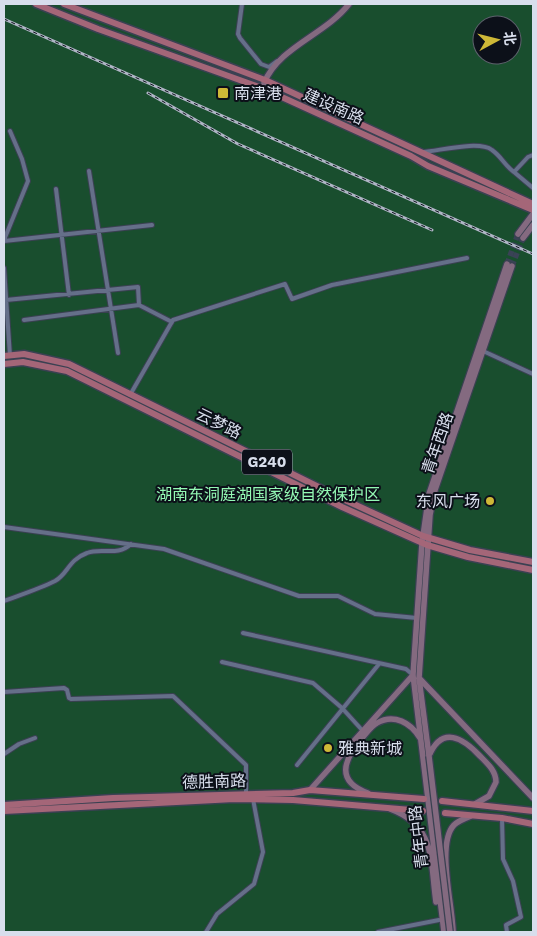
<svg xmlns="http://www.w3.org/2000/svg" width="537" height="936" viewBox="0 0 537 936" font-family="'Work Sans','Noto Sans SC',sans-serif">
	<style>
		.green { fill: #194e2e; fill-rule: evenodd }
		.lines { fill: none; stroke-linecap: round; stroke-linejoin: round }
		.secondary-tunnel { stroke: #3a4256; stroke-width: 5.5; stroke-dasharray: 5.5 3; stroke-linecap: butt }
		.street-casing { stroke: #3a4152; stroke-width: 6 }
		.secondary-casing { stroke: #3a4152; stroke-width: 8 }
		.primary-casing { stroke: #3a4152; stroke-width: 9 }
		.street { stroke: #656f89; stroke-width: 4 }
		.secondary { stroke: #846a80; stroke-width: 5.5 }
		.primary { stroke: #a46678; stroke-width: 6 }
		.rail-casing { stroke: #afb5c5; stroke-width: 3 }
		.rail { stroke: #0c1019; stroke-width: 1; stroke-dasharray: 4; stroke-linecap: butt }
		.secondary-bridge-casing { stroke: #3a4152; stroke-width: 8; stroke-linecap: butt }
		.secondary-bridge { stroke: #846a80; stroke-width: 5.5 }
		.poi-dot { fill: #ceb837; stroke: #0c1019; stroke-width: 2 }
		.labels { text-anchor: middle; stroke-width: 4; stroke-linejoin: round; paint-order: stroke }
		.shield { fill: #0c1019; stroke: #9ba0ad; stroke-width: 1 }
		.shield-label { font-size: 15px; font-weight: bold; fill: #d8deec }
		.poi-label { font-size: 16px; fill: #d8deec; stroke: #0c1019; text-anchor: start }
		.street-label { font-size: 16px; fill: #d8deec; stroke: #0c1019 }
		.park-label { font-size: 16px; fill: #94f9b4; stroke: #0c1019 }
	</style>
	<rect width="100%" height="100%" fill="#1e263c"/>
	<path class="green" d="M4,4h529v928h-529zM482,25h30v30h-30z"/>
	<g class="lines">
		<path class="secondary-tunnel" d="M507,264l11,-30
			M512,266l11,-28"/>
		<defs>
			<path id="street" d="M242,4l-4,30 2,4 21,26 8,3 8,-6
				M423,152c16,-1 56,-12 69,-2 9,6 13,16 22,22
				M533,155l-5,2 -14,15 19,16
				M89,171l29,182
				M56,189l13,106
				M4,240l24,-59 -6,-22 -12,-28
				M4,241l148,-16
				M4,268l6,88
				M6,300l132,-13 1,18 33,17
				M24,320l115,-15
				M483,351l50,23
				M130,395l43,-75 112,-36 7,15 40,-14 135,-27
				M4,527l160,22 135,47h39l37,18 42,4
				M4,601c16,-6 35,-12 51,-20 13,-7 13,-21 32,-28 15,-6 30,4 44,-9
				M243,633l163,36 7,6
				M222,662l91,21 29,25 20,22
				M4,692l60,-4 3,2 2,8 2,1 102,-3 73,69v29
				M4,754l15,-10 16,-6
				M297,765l82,-101
				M502,818l1,41 10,22 8,36 -15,8 1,7
				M206,932l11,-18 37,-30 9,-32 -10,-53
				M378,932l61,-12"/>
			<path id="secondary" d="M264,83c16,-37 61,-48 85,-79
				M518,234l15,-20
				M523,238l10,-13
				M419,678l114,120
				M429,756l-10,-78 11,-163 5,-25 77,-224
				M429,756c13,-31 34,-18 51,0 8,8 16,15 16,26l-7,14 -14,8
				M310,790l103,-115
				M368,793c-33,-12 -24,-33 -7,-54 5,-5 10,-13 16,-16 17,-10 34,0 43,15
				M390,809c46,17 40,51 46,93
				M444,932l-31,-257 9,-132 7,-49 78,-230
				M453,932c0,-25 -17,-88 1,-107 4,-4 12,-7 17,-9"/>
			<path id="primary" d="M36,4l62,25 164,59 149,68 17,10 105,44
				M64,4l201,76 268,124
				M4,356l20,-2 45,10 276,136 78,36 47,14 63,12
				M4,364l19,-2 44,9 275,136 85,38 41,12 65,13
				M442,801l91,10
				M4,805l109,-7 180,-5 17,-3 114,9
				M4,811l230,-12 59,1 130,11
				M445,813l57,5 31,6"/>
		</defs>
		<use href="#street" class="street-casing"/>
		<use href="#secondary" class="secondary-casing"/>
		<use href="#primary" class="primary-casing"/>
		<use href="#street" class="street"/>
		<use href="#secondary" class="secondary"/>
		<use href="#primary" class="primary"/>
		<defs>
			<path id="rail" d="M4,19l529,235
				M148,93l90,51 194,86"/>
		</defs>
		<use href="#rail" class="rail-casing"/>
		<use href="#rail" class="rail"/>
		<defs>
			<path id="secondary-bridge" d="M429,756l21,176"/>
		</defs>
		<use href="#secondary-bridge" class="secondary-bridge-casing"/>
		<use href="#secondary-bridge" class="secondary-bridge"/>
	</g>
	<g class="poi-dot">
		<rect x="217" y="87" width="12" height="12" rx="2.5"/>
		<circle cx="490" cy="501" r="5"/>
		<circle cx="328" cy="748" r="5"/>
	</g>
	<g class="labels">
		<rect class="shield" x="242" y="449.5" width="50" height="25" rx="4"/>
		<g class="shield-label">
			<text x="267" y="467">G240</text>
		</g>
		<g class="poi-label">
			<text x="234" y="99">南津港</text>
			<text x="480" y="507" text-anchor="end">东风广场</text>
			<text x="338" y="754">雅典新城</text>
		</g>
		<g class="street-label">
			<text transform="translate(334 106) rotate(24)" y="6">建设南路</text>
			<text transform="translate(219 423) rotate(26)" y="6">云梦路</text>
			<text transform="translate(437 443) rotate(-71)" y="6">青年西路</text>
			<text transform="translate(214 781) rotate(-2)" y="6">德胜南路</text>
			<text transform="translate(418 837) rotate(-97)" y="6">青年中路</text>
		</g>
		<g class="park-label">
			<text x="268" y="500">湖南东洞庭湖国家级自然保护区</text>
		</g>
	</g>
	<rect width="537" height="936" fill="none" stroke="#d8deec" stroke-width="10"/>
	<g transform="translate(497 40) rotate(83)"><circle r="24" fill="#0c1019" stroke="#5e626d"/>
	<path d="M0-4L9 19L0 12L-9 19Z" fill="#ceb837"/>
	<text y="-8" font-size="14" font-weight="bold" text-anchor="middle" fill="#d8deec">北</text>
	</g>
</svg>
